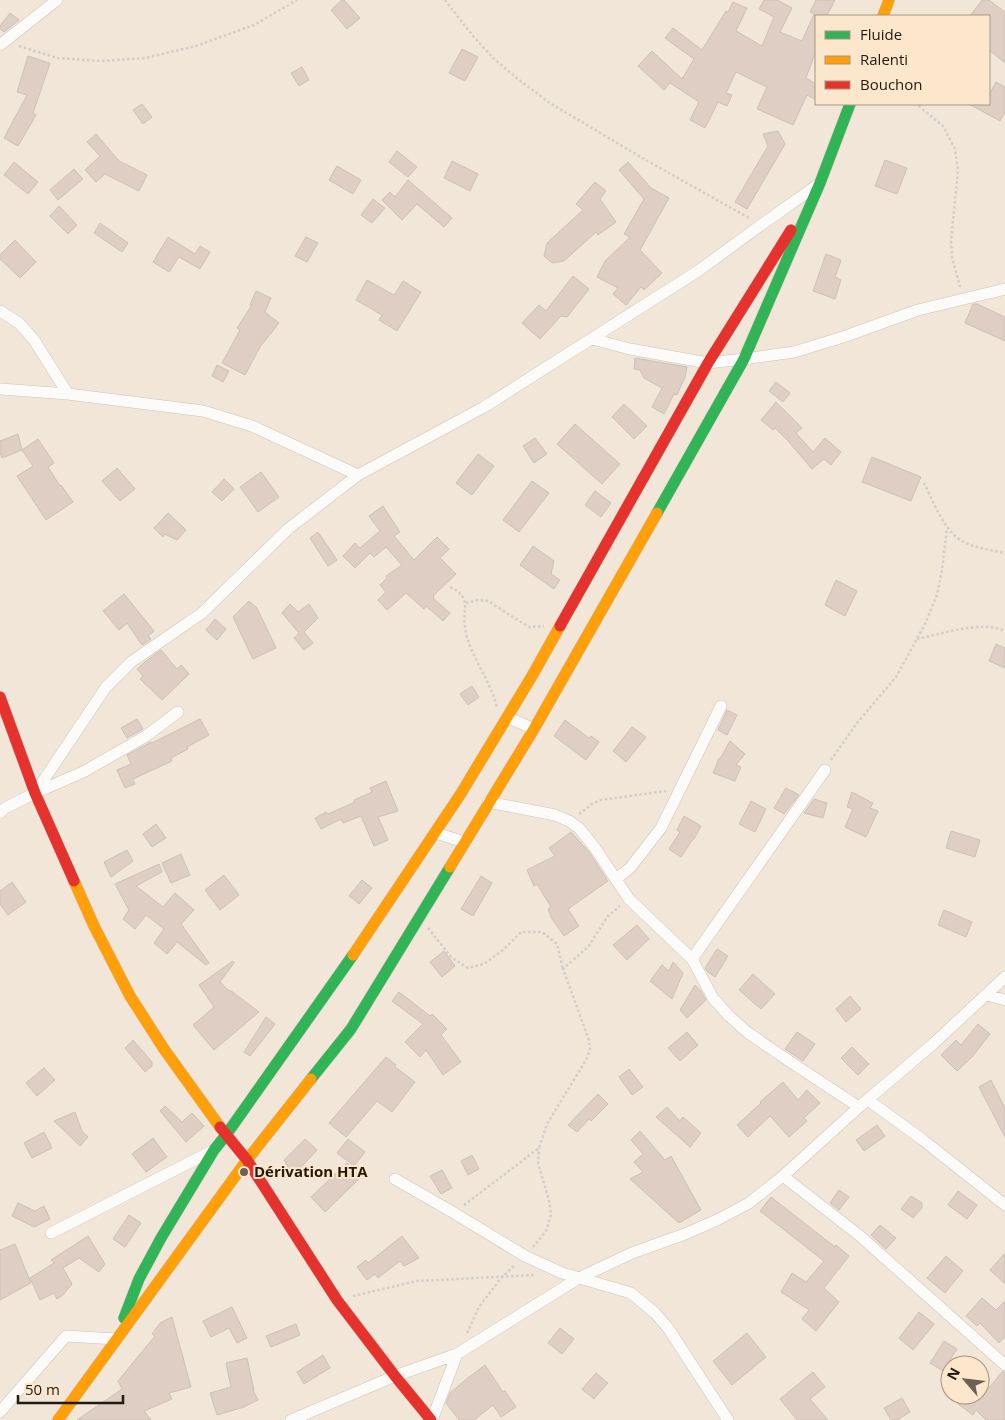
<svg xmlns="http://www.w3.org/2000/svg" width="1005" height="1420" viewBox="0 0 1005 1420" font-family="'Open Sans',sans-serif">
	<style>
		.building { fill: #decec3; stroke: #ccc1b8 }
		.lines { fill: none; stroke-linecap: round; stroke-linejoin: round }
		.street-casing { stroke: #ccc3b8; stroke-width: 12 }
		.fast-casing { stroke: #ccc3b8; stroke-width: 12 }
		.slow-casing { stroke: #ccc3b8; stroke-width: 12 }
		.jam-casing { stroke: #ccc3b8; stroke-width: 12 }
		.path { stroke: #d1cdca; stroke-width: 2.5; stroke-dasharray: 2.5 2.5; stroke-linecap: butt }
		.street { stroke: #fdfbf9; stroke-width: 11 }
		.fast { stroke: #30b455; stroke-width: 11 }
		.slow { stroke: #ff9f0a; stroke-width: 11 }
		.jam { stroke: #e5322d; stroke-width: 11 }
		.poi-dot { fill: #6b6157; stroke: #fce7cd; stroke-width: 2 }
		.labels { text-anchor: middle; stroke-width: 4; stroke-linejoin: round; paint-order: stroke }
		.poi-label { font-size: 15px; font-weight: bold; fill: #221a11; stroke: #fce7cd; text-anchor: start }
	</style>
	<rect width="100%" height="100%" fill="#f2e6d8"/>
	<path class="building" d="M342,0h2l16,18 -13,11 -16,-19z
		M764,0h13l15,8 -12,24 22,9 12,-27 -4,-2 6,-12h19l-8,16 -11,-1v36l-10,27 10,6v16l-9,-5 -14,30 -36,-16 10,-22 -31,-15 -10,21 6,2 -5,11 -9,-4 -13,26 -15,-8 9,-18 -29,-19 -6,7 -26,-24 14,-15 30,28 12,-20 -29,-21 8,-10 29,22 24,-39 2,1 5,-10 14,6 -11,23 26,15 12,-29 -15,-8z
		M982,0h7l16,12v51l-16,-13v-34h-19z
		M10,13l9,7 -15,12 -4,-3v-3z
		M462,49l16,8 -13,24 -16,-8z
		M28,56l22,7 -17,50 3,2 -18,31 -14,-8 23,-43 -10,-3z
		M302,67l7,13 -10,6 -8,-13z
		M996,82l9,5v25l-5,9 -31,-17h20v-9z
		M142,104l10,13 -9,7 -10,-14z
		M778,131l7,13 -38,65 -12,-7 33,-56 -5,-12z
		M96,134l23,27 28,14 -8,16 -34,-17 -9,8 -11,-12 15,-14 -13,-14z
		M397,151l20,16 -9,10 -19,-15z
		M885,160l22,8 -10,26 -22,-8z
		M452,161l26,13 -8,17 -26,-13z
		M14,162l24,20 -10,12 -24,-19z
		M628,162l23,26 18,10 -29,52 22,23 -18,17 -3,-3 -15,18 -13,-11 5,-6 -21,-11 8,-16 25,-24 -6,-3 20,-35 -25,-29z
		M337,166l24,14 -8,14 -24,-14z
		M74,169l9,10 -25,21 -8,-10z
		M408,180l44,38 -8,9 -27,-23 -15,16 -20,-20 8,-8 5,5z
		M595,182l11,9 -6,8 16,23 -18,13 -2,-3 -32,29 -12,2 -8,-7 3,-13 36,-33 -7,-6z
		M373,199l12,9 -13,15 -11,-8z
		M59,206l18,19 -9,9 -18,-18z
		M100,223l28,20 -6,9 -28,-19z
		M168,237l27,17 5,-8 10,6 -10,17 -21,-12 -10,15 -16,-10z
		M306,237l12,6 -11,19 -12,-6z
		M15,240l21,22 -16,16 -20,-19v-4z
		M826,254l15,6 -6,17 6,3 -6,19 -22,-8z
		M573,276l16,13 -22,28 -6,-1 -21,23 -18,-16 17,-18 7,6z
		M367,280l27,15 9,-14 18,11 -24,39 -18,-11 3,-5 -26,-15z
		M256,291l15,7 -6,14 14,11 -19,24 -15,28 -23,-12 18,-33 -3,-2 15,-23h-2z
		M973,304h4l28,13v24l-40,-18z
		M635,358l52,9 -2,10 -8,18 -3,-1 -10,20 -12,-7 10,-19 -18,-10 -4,-8 -6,-1z
		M217,365l12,6 -6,11 -11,-6z
		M776,382l14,11 -7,9 -14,-11z
		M776,402l26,26 -6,5 17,19 12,-14 16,14 -10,13 -7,-6 -12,10 -24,-28 -13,-13 -2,2 -12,-10z
		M624,404l23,22 -13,13 -22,-22z
		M575,424l45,40 -18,20 -45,-40z
		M18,434l4,16 -20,8 -2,-6v-11z
		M535,438l12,16 -13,9 -11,-17z
		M38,439l16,24 -6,4 12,19 1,-1 12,17 -27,18 -29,-44 16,-10 -11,-16z
		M478,454l16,12 -22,29 -16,-12z
		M872,457l49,20 -10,24 -49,-19z
		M117,468l18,21 -15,12 -18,-20z
		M261,472l18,25 -21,15 -18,-25z
		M224,479l10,10 -12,12 -10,-9z
		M532,481l17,12 -30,39 -16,-12z
		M595,491l16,12 -10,14 -16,-12z
		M383,506l17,26 -6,4 20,24 23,-23 12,12 -9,9 16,16 -23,22 1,1 -1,1 17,15 -7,8 -17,-15 -2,3 -18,-16 -19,17 -9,-10 8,-8 -6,-7 7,-7 -1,-2 16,-11 -16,-18 -12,10 -4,-4 -15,15 -12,-12 12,-13 5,5 20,-17 -11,-15z
		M168,513l18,17 -9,10 -12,-6 -2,3 -9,-9z
		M318,532l19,28 -9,6 -18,-28z
		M533,546l21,15 -3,13 9,6 -6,9 -34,-24z
		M836,580l21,11 -12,25 -20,-11z
		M124,594l30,37 -6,5 3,3 -9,6 -15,-22 -8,7 -16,-19z
		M249,601l8,7 19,40 -23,11 -20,-42z
		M290,604l8,8 11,-8 9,14 -14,14 9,11 -9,7 -10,-12 5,-5 -17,-20z
		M215,619l11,10 -9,11 -11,-10z
		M996,644l9,4v20l-16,-7z
		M161,650l16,19 4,-4 8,9 -27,26 -22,-21 3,-3 -6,-7 9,-8z
		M472,686l7,11 -11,8 -8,-11z
		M727,710l10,5 -10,20 -9,-5z
		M137,719l6,10 -16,9 -6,-10z
		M200,719l9,16 -22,12 1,2 -17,9 1,3 -39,18 2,5 -10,4 -8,-18 14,-6 -4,-9 24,-13 1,1z
		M565,720l24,18 2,-2 8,6 -13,18 -32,-24z
		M632,727l14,10 -20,25 -13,-11z
		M730,741l15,13 -9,11 5,2 -6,14 -22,-8 6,-15 1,1z
		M386,781l12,30 -20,6 10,23 -14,6 -13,-30 -18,7 -2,-4 -20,10 -6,-11 11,-6 2,2 27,-12 -1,-2 18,-8 -2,-4z
		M786,788l13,7 -15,19 -10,-6z
		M852,792l21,11 -3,5 8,3 -12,26 -21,-10 8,-18 -6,-2z
		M814,799l13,4 -4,15 -19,-5z
		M751,801l15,8 -11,23 -16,-8z
		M684,816l17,10 -7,13h-1l-12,18 -12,-8 11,-17 -3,-2z
		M156,824l10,14 -14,9 -9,-13z
		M951,831l29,9 -5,17 -29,-9z
		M571,832l18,20 19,29 -40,28 11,17 -15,10 -12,-17 -4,-10 3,-2 -14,-23 -3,2 -7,-16 28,-14 -6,-8z
		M127,850l6,11 -22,16 -7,-15z
		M181,854l9,21 -19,8 -9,-20z
		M159,864l3,8 -26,14 27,21 12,-14 19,17 -13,14 28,39 -3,2 -29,-23 -10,12 -13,-11 10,-14 -18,-14 -11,14 -12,-10 6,-9 -14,-26z
		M224,875l15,20 -19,15 -15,-20z
		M481,876l11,7 -19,33 -12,-7z
		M362,880l10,8 -13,16 -10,-8z
		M12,882l14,20 -18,13 -8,-11v-13z
		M944,910l28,12 -6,15 -28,-12z
		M637,925l12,14 -22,21 -14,-15z
		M717,949l11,7 -13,21 -7,-5 -3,-4z
		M444,951l11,15 -13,11 -12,-15z
		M233,961l1,2 -14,19 9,9 1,-1 29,22 -45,38 -21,-25 21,-18 -15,-22z
		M673,962l10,11 -11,26 -22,-18 12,-16 7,6z
		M753,974l22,20 -14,15 -22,-19z
		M695,985l5,5 6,10 -19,18 -7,-8z
		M399,992l31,24 2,-2 15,15 -6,6 20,27 -18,13 -17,-25 -6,7 -15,-15 18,-18 -31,-23z
		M850,996l11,13 -15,13 -10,-13z
		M266,1017l9,7 -25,32 -6,-4z
		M978,1024l12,10 -18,23 -15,14 -16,-16 15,-15 5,5z
		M687,1032l11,13 -18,16 -12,-13z
		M797,1032l18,12 -12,17 -18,-12z
		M133,1040l19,22v4l-7,6 -20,-24z
		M852,1047l17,17 -11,11 -17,-17z
		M386,1057l10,8 -2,1 21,16 -23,30 -15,-11 -31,36 -17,-14z
		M44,1068l11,12 -18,16 -11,-13z
		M629,1069l14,18 -11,8 -13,-18z
		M991,1080l14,28v29l-26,-50z
		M783,1082l15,18 9,-10 13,13 -16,15 3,3 -18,16 -19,-21 -22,21 -11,-12 24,-22 -1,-1z
		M598,1094l10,10 -17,17 -2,-2 -12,13 -9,-7z
		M165,1106l17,16 10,-9 12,13 -18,16 -26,-31z
		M667,1107l13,14 3,-4 18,16 -11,14 -34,-30z
		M75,1112l7,19 6,6 -8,9 -26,-25z
		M877,1125l8,11 -21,15 -8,-11z
		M640,1131l25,29 6,-4 30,54 -22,13 -49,-44 13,-7 -9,-10 9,-8 -12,-14z
		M44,1132l8,16 -20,10 -8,-15z
		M153,1138l14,19 -21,15 -14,-18z
		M305,1139l12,11 -24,26 -9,-16z
		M348,1139l17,13 -11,14 -17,-13z
		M472,1155l7,14 -11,6 -7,-14z
		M347,1163l14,14 -36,35 -14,-15z
		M442,1170l10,18 -11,6 -11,-18z
		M839,1190l10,7 -10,13 -9,-7z
		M958,1191l19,14 -10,14 -19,-14z
		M911,1196l11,7v5l-9,10 -12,-9z
		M771,1197l64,50 1,-2 13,11 -25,32 15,14 -23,29 -14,-12 7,-9 -28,-18 11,-19 14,9 18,-21 -64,-50z
		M18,1203l17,8 9,-5 6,13 -16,8 -22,-11z
		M129,1215l12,8 -16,24 -12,-8z
		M880,1225l16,13 -10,11 -15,-14z
		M88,1236l17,28 -6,8 -20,-14 -16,10 9,16 -9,11 -6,4 -3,-6 -14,7 -10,-22 24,-15 -3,-3z
		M402,1236l17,22 -15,8 -4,-5 -22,17 -3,-4 -8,6 -10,-13 9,-7 2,3z
		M15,1244l16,39 -31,17v-50z
		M1005,1253v31l-15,-14z
		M946,1256l17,15 -18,22 -18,-15z
		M982,1298l14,12 9,-9v36l-6,6 -19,-20 -3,3 -11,-10z
		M232,1307l15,31 -10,5 -8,-15 -18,9 -8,-16z
		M919,1312l15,12 -21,26 -14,-12z
		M172,1317l19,70 -22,6 3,6 -28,12 7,9h-74l45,-31 -4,-8 37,-45 -3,-2 8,-11z
		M296,1324l4,11 -29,12 -5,-11z
		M560,1328l14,11 -12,15 -14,-11z
		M747,1333l19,24 -34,28 -19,-24z
		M944,1341l13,8 -14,22 -13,-8z
		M323,1355l7,13 -26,16 -7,-12z
		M247,1358l7,32h-1l5,10 -14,7 -27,8 -7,-22 21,-6 -5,-24z
		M485,1365l18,27 2,-1 11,16 -15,10 -8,-12 -19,15h-15l-13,-17 4,-10 19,-16z
		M813,1372l12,15 -15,12 18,21h-31l-17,-21z
		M1002,1372h3v48h-19l-10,-10 -3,5 -16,-12 5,-8h18v-13l9,6z
		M596,1373l12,10 -14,16 -12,-10z
		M902,1398l8,14 -13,8h-6l-7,-12z"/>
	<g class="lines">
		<defs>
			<path id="street" d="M0,45l57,-45
				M0,311l19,12 15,17 34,54 -68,-5
				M592,339l38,10 78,14 36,-4 50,-7 49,-15 75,-27 87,-21
				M68,394l135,17 49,15 106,49
				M507,717l27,12
				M35,793l71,-106 25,-25 71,-49 86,-84 70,-54 126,-68 214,-136 63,-46 58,-41
				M488,802l67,13 14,6 10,7 16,20 34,51 63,60 21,39 16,18 18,16 42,29 70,46
				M0,813l5,-5 30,-15 50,-22 61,-35 32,-24
				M436,833l28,9
				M616,879l14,-11 31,-40 60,-122
				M692,959l133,-189
				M987,995l18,5
				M868,1100l55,40 82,65
				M783,1176l77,60 145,129
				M395,1179l59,34 71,43 37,17 69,20 24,20 13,15 60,92
				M51,1233l161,-82
				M0,1412l66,-76 50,3
				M291,1420l104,-44 62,-22 122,-76 53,-25 53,-19 34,-15 30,-16 34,-27 76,-69 74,-63 72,-67
				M432,1420l25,-66"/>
			<path id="fast" d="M657,513l87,-154 76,-176 30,-79
				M311,1079l40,-50 99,-162
				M124,1318l15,-39 22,-41 53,-88 12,-15 127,-180"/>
			<path id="slow" d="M883,16l6,-16
				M450,867l84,-138 123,-216
				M74,881l20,45 36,70 34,53 56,78
				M353,955l107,-160 72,-119 28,-50
				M58,1420l189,-260 64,-81"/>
			<path id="jam" d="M560,626l148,-263 83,-133
				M0,697l35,96 39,88
				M220,1127l27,33 90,140 58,76 36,44"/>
		</defs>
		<use href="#street" class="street-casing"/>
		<use href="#fast" class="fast-casing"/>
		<use href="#slow" class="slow-casing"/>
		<use href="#jam" class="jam-casing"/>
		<path class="path" d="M445,0l28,36 20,22 25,21 32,24 94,56 107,60
			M19,46l38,12 44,3 44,-3 51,-12 58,-21 43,-25
			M914,104l6,3 23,19 12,23 3,22 -7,70 1,16 8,30
			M924,483c9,18 19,45 35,56 13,9 32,11 46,14
			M450,587c23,11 12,22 15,40 3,26 25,52 32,80
			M466,603l12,-3 10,1 25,16 16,10 15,-1
			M917,639c24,-5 65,-19 88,-8
			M831,760l26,-37 39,-46 29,-53 12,-29 5,-25 5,-42
			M579,814l13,-10 8,-4 66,-9
			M428,928l24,30 16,10 16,-4 19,-14 18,-18h21l15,12 6,25
			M464,1205l75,-57 8,-24 39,-64 4,-10 -1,-10 -26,-71 25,-22 20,-31 12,-10
			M533,1247l13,-16 5,-16 -2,-15 -11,-36 1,-16
			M353,1296l64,-15 118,-6
			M467,1333l12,-26 22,-29 14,-13"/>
		<use href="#street" class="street"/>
		<use href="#fast" class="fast"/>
		<use href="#slow" class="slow"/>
		<use href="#jam" class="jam"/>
	</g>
	<circle class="poi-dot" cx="244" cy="1172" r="5"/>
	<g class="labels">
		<g class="poi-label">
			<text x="254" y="1177">Dérivation HTA</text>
		</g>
	</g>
	<rect x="815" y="15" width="175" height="90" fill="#fce7cd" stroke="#a59582"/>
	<rect x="825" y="31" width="25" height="8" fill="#30b455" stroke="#a59582"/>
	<text x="860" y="40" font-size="15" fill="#221a11">Fluide</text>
	<rect x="825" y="56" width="25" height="8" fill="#ff9f0a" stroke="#a59582"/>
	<text x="860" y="65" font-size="15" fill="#221a11">Ralenti</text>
	<rect x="825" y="81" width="25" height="8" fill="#e5322d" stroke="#a59582"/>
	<text x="860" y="90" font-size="15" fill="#221a11">Bouchon</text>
	<g transform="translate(965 1380) rotate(298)"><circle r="24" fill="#fce7cd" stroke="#a59582"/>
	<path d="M0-4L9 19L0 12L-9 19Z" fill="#6b6157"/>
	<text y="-8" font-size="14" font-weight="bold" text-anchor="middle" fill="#221a11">N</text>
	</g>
	<path d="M18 1395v8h105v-8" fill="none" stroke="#221a11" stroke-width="2.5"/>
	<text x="25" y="1395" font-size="15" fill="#221a11" stroke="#fce7cd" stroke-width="4" paint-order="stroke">50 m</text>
</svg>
